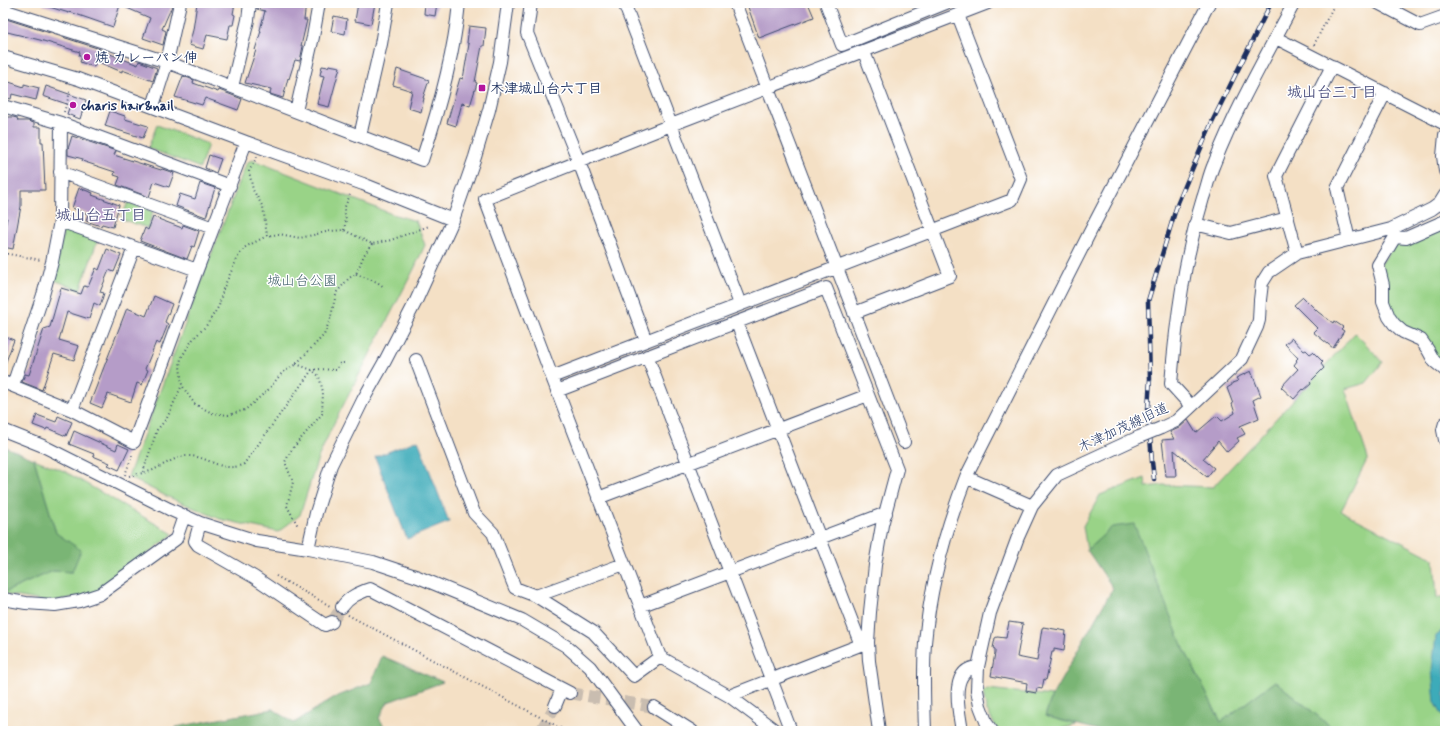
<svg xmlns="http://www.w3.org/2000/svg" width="1448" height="734" viewBox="0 0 1448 734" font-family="Mynerve,'Klee One',sans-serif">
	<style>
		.green { fill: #99d387; stroke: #5a8172 }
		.forest { fill: #7ab574; stroke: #4a7269 }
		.water { fill: #3cabb9; stroke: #2c6d8c }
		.building { fill: #b59cc8 }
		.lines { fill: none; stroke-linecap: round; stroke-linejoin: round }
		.minor-tunnel { stroke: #c9bdb0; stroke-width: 12; stroke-dasharray: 12 6; stroke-linecap: butt }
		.minor-casing { stroke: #3c4a6d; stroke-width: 14 }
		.path { stroke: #3c4a6d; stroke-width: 2; stroke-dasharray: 1 3; stroke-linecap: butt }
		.minor { stroke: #fff; stroke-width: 12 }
		.rail-casing { stroke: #1b2f5e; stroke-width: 4.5 }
		.rail { stroke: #fff; stroke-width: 3; stroke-dasharray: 9; stroke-linecap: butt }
		.minor-bridge-casing { stroke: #3c4a6d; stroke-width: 14; stroke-linecap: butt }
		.minor-bridge { stroke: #fff; stroke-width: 12 }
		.poi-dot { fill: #b5179e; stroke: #fff; stroke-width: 1.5 }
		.labels { text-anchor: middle; stroke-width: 3; stroke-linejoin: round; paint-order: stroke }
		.poi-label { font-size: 14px; font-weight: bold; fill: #1b2f5e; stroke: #fff; text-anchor: start }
		.park-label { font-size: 14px; fill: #41606a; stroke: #fff }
		.street-label { font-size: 14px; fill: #1b2f5e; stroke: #fff }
		.neighbourhood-label { font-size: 15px; font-weight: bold; fill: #515583; stroke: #fff }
	</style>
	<rect width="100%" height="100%" fill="#fff"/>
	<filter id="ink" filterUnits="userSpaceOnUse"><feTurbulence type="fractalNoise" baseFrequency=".025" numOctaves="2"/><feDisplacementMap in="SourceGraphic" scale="8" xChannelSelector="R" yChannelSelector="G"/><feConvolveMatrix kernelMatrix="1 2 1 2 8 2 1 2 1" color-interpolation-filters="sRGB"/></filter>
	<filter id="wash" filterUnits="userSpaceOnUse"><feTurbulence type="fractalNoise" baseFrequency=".012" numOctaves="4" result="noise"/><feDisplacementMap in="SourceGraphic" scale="16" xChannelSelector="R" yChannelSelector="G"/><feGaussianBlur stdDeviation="0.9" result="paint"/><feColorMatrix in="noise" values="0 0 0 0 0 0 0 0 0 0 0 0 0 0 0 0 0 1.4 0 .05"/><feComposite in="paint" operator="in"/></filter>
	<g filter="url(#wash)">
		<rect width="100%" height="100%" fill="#f4e0c5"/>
		<path class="green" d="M157,125l51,19 -8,24 -52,-20z
			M253,160l139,54 24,7 9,24 -11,24 -81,156 -15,33 -18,57 -22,17 -58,-13 -54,-23 -38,-19 75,-201 44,-114z
			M128,202l25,9 -5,17 -27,-9z
			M1445,227v141l-54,-52 -10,-52 14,-20 6,-2 6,3z
			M69,228l29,11 -18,51 -26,-10 9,-48z
			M1355,333l28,29 -17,21 -21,6 23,69 -27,53 93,48 3,39h8v31l-5,3 2,83 3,2v14h-109l-61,-50 -54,41 -39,-77 -70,-118 -25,23 -4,-24 17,-31 45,-17 1,9 17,-2 50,2z
			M34,459l30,12 109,63 -75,59 -50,9 -45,-8v-1l50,-22 19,1 -16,-39z
			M988,689l64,7 -7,20 32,9 -26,6h-53l-12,-22 -3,-18z"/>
		<path class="forest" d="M3,446l31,13 22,74 25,17 -9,22 -19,-1 -50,22z
			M1134,524l48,121 39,77 54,-41 61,50h-234l-57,-15 7,-20 61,-108 -26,-38 25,-23z
			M382,656l61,26 -55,20 -9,16 8,13h-211v-4l97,-18 21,14 39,-25 38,-15z"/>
		<path class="water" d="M418,440l31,82 -42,17 -32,-82z
			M1445,629v88l-3,-2 -7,-13 -3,-32 4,-34 4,-4z"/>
		<g id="blocks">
			<path class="building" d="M44,3h120l8,3 -10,23 4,2 -3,14 -20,-7 7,-20 -30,-13 -7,22 -43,-15 -1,1 -26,-8z
				M197,3h38l-2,11 2,1 -2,10h-3l-3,14 -20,-4 -4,14 -14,-4 4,-15z
				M257,3h49l-2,17h3l-6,26h2l-3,15 -5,-1 -6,19 -1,-1 -5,20 -13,-4 1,-5 -26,-6 11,-33h-1l6,-19 -1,-1 5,-19 -8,-2z
				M358,3h17l-4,21 -16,-3z
				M425,3h12l-2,13 -11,-2z
				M759,3h49l6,14 -55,21 -11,-31z
				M334,16l13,3 -2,15 -14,-3z
				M3,18l97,31v1l38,15 1,-4 18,7 -4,13 -31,-11v2l-26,-11 -2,6 -14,-5 2,-5 -3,-1 1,-4 -40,-12 -37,-9z
				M469,26l17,2 -2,18h-2l-7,36 2,1 -7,23 -8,-3 -6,23 -9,-3 13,-45 3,1 6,-35 -2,-1z
				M329,65l11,2 -11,40 -12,-3 7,-28 -4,-1 2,-9 6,1z
				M397,69l32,11 -6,18h1l-3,14 -13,-4 4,-17 -19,-6z
				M183,76l11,4 -1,3 25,9 1,-2 23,9 -4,11 -33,-12 -3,7 -27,-8z
				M3,80l21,7v-3l15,4 -3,12 -24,-6 -1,5 -8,-3z
				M46,86l40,14 -6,19 -13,-5 3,-9 -27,-9z
				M110,111l15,5v3l23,7 -5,12 -38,-12z
				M3,117h10l4,1 1,3h10l6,2v4h7v15h2l2,48h-24v16l-8,43 -10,-2v-11l4,-18 -4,-1v-29h2z
				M72,136l44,15 -2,4 47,15 1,-1 12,4 -5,14 -15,-5 -5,15 -32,-12 3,-8 -6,-2 1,-3 -33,-11 1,-2 -15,-4v-6z
				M209,155l12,4 -5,14 -11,-5z
				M200,183l15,5 -9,29 -30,-11 4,-12 15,5z
				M79,188l14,5 -1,2 27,10 -6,22 -11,-3 -1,2 -15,-5 2,-7 -16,-6z
				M153,217l29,11 1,-3 16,6 -5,16 -2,-1 -5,13 -47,-18 5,-13 3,2z
				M107,249l14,6 -7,17 -5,-2 -9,22 4,1 -4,13 -6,-3 -5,16 -22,-7 -8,28 20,6 -5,14 -20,-6 -12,36 -20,-8 3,-8 4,1 15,-46 6,-2 11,-39 20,6 3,-8 4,1 8,-19 3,2z
				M154,296l18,8 -7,18 3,2 -8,20 -4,-2 -11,27 3,1 -6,15 -5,-2 -6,19 -23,-8 -6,14 -12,-5 37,-95 19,8z
				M1303,297l15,15 15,11 1,-2 9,6 -2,2 3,2 -11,17 -20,-16 4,-4 -23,-23z
				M3,336l11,4 -10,27h-1z
				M1292,338l12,13 2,-1 4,4 3,-2 10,10 -2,2 3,4 -14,14 1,2 -7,6 -1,-1 -9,10 -13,-12 17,-18 -4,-4 3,-4 -1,-1 2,-2 -13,-14z
				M1251,371l10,25 -8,4 6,18 -19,8 5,8 -8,4 2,3 -12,11 -9,-11 -15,18 11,9 -7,9 -33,-27 2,26h-10l-4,-36 12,-1 -4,-7 9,-4 9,-8 8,13 20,-17 1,2 1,-1 4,4 13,-8 -3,-9h1l-6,-16 5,-3v-2l6,-2 -2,-3z
				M37,415l19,7 2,-6 14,6 -6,14 -19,-8 -1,2 -13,-5z
				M74,431l42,19 2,-6 11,5 -10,21 -11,-5 2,-2 -17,-7 1,-2 -25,-10z
				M1009,622l14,2 -6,33 20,4 5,-33h1v-1l23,4 -2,20 -10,-2v3h-2l-6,28 -2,-1 -2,10 -5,-1 -1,5 -10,-2 1,-8 -36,-7 4,-23v-4l-2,-1 2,-10 2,-1 9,1z"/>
		</g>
	</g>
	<g filter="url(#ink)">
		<use href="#blocks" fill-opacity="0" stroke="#3c4a6d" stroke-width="1"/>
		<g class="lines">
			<path class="minor-tunnel" d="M332,622l10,-15
				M570,693l84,14
				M541,731l14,-25"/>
			<defs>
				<path id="minor" d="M531,3l-4,30 52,129 67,179
					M624,3l116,301
					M735,3l169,439
					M826,3l16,42 104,-42
					M1378,3l42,22 25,-9
					M3,10l164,52 255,98c17,-51 32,-104 37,-157
					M1276,38l169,86
					M3,57l75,22 168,63 117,42 90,36
					M232,87l16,-67 2,-17
					M3,106l58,17 169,63
					M153,106l14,-44 13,-59
					M296,111l17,-74 6,-34
					M1445,135l-2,21 2,15
					M360,136l21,-92 7,-41
					M60,172l153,56
					M60,221l137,49
					M1195,224l36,9 57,-15
					M1392,230l3,7 11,1 39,-17
					M1395,237l-17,28 5,20v17l6,15 5,7 9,8 18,8 7,10 6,11 11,9
					M1349,240l-12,-52 48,-95
					M1297,253l-21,-77 56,-110
					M854,313l96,-37 -86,-224
					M737,323l124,322
					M647,356l144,375
					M416,360l58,153 19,20 22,55 21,8
					M552,377l460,-177 9,-21 -63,-164
					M3,382l69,28 62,32 63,-172 49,-128
					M13,385l30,-90 9,-33 8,-41 1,-98
					M557,391l269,-103 71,181 -15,56 -7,40 -5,47 -2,30 1,19 10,70
					M1191,406l-20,-22c5,-64 13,-124 32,-186 4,-11 6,-23 11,-34 22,-56 52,-108 80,-161
					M72,410l62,-162
					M1445,423l-2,7 2,10
					M1161,428l15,-7 66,-62 15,-32 2,-7 1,-20 2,-17 7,-11 28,-19 94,-24 41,-20 8,-6 5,-8
					M3,430l40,16 126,63 31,14 57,18 51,8 65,13 45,15 104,43 44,26 24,21 47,64
					M966,477l66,29
					M598,498l270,-103
					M200,523l-5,18 3,4 56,32 71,48 7,-3
					M308,549l8,-36 15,-48 32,-65 22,-39 31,-60 37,-81 22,-63 14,-47 11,-48 8,-59
					M624,564l-88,32 57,36 41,44 26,-19
					M3,599l23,4 29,2 24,-4 21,-7 76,-55 8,-23
					M640,606l246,-93
					M342,607c7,-10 16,-14 28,-18l200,104
					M729,696l139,-54
					M555,706l7,-17
					M654,707l38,24
					M776,731l-47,-35 -69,-39 -108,-280 -67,-178 186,-74 317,-122
					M925,731c-1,-30 -2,-59 0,-88 5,-58 20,-112 41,-166l124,-245 119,-229
					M962,731c-3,-20 -14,-62 16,-64
					M992,731l-5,-7 -7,-18 -3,-16 1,-23 12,-54 28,-76 14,-31 25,-31 82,-38"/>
			</defs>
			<use href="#minor" class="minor-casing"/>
			<path class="path" d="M1314,45l21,-42
				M64,112l7,-23
				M257,157l-8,14 4,19 10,17 4,29
				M344,230l2,-10 -2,-11 6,-14
				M372,244l-8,11 -8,19 -7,4 -12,14 -3,10 -3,15 -7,18 -28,29 -14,9 -14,17 -23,20 -17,5 -16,-2 -17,-9 -7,-9 -6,-10 -2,-19 1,-8 12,-19 13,-13 13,-20 4,-17 15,-32 6,-9 7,-4 16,-8 12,-2 21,4 30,-7 14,-1 28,14 19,-4 38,-14
				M3,253l38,7
				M356,274l21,8 7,5
				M296,364l16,6 7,6 4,16 -1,22 -30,35 -7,13 8,20 -6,24 11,20
				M143,472l14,-42 10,-12 15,-33
				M125,475l8,-22
				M129,476c8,-2 16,-3 24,-6 11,-5 25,-15 37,-14 20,1 33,18 54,8l68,-94 9,-1 15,1 4,-7h4
				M276,576l54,30
				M348,615l218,116"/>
			<use href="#minor" class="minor"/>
			<defs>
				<path id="rail" d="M1154,479l-2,-17 -4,-53 2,-30 -2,-78 29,-96 35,-83 59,-119"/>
			</defs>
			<use href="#rail" class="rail-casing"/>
			<use href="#rail" class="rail"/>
			<defs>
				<path id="minor-bridge" d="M1139,437l22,-9"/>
			</defs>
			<use href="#minor-bridge" class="minor-bridge-casing"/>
			<use href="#minor-bridge" class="minor-bridge"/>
		</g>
	</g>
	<g class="poi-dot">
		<circle cx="87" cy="57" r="4"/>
		<rect x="478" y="84" width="8" height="8" rx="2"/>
		<circle cx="73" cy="105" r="4"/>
	</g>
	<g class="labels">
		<g class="poi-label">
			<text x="95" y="62">焼 カレーパン伸</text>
			<text x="490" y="93">木津城山台六丁目</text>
			<text x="81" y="110">charis hair&amp;nail</text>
		</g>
		<g class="park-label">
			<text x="302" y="285">城山台公園</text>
		</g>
		<g class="street-label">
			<text transform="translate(1123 427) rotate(-25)" y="5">木津加茂線旧道</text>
		</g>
		<g class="neighbourhood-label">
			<text x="1332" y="97">城山台三丁目</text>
			<text x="101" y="220">城山台五丁目</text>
		</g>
	</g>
	<rect width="1448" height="734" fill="none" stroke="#fff" stroke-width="16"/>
</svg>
